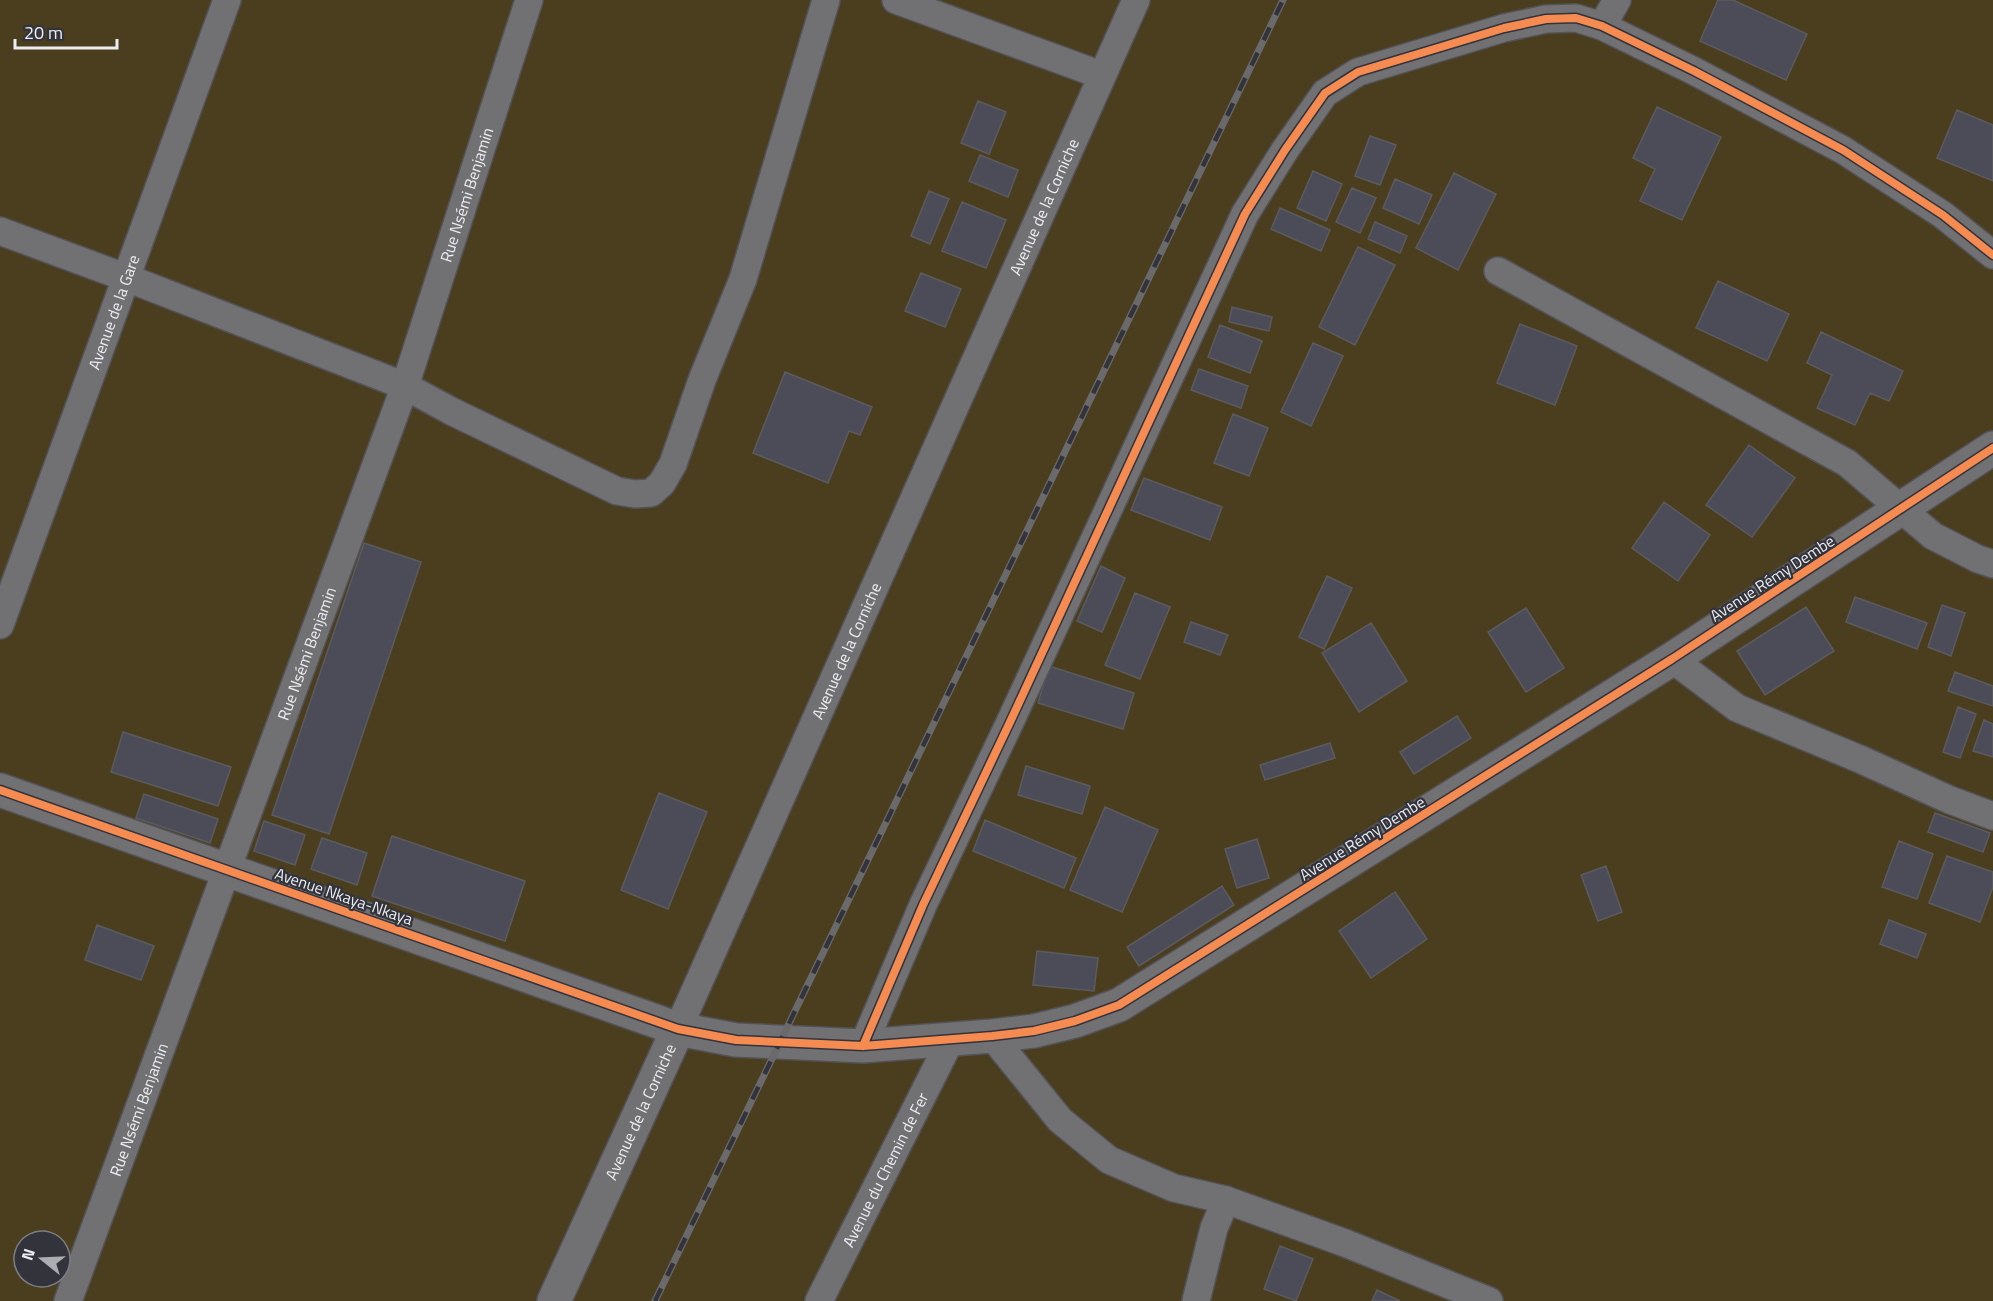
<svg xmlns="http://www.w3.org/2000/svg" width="1993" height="1301" viewBox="0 0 1993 1301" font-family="'Titillium Web',sans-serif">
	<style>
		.green { fill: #4b3e1e; fill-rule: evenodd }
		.building { fill: #4c4c58; stroke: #5b5b5f; stroke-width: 1.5 }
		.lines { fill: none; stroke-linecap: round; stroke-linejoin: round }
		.minor-casing { stroke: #535357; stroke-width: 30 }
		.tertiary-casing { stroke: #535357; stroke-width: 36 }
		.minor { stroke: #717174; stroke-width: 27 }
		.tertiary { stroke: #717174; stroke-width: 33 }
		.rail-casing { stroke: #6a6a6d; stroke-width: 7 }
		.rail { stroke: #32333b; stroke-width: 4.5; stroke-dasharray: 14; stroke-linecap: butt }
		.cycleway-casing { stroke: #32333b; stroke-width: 11 }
		.cycleway { stroke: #f68b52; stroke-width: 8 }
		.labels { text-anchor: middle; stroke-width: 4.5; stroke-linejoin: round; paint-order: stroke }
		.street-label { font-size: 16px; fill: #edeef3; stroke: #32333b }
	</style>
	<rect width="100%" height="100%" fill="#343439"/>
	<path class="green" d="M0,0h1993v1301h-1993zM24,1241h36v36h-36z"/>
	<path class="building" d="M1718,0h15l74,34 -21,46 -86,-39z
		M978,101l28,11 -17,42 -28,-11z
		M1657,107l64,30 -39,83 -42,-19 15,-32 -22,-11z
		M1957,110l36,15v56l-56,-23z
		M1370,136l26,9 -16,40 -25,-9z
		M980,155l38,15 -10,27 -39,-16z
		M1313,171l29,13 -16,37 -29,-13z
		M1454,173l42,21 -38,76 -42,-22z
		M1395,179l37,16 -13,29 -36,-16z
		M1352,188l24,10 -16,35 -24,-11z
		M929,191l20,8 -19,45 -19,-8z
		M962,202l44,18 -20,48 -44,-17z
		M1280,208l50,22 -9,21 -50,-22z
		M1375,222l32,14 -7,17 -32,-14z
		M1358,247l37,18 -40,80 -36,-18z
		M921,273l40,16 -16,38 -40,-16z
		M1718,281l71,33 -22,47 -71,-33z
		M1232,307l40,10 -3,14 -40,-9z
		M1520,324l57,22 -22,59 -58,-22z
		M1220,325l42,16 -12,32 -42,-16z
		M1821,332l82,39 -14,30 -19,-8 -15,32 -38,-17 15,-33 -25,-12z
		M1313,343l30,13 -32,70 -30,-14z
		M1199,369l49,17 -7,22 -50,-18z
		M785,372l87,35 -12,28 -11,-4 -21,52 -75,-30z
		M1233,414l35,14 -19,48 -35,-13z
		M1749,445l46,33 -43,59 -46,-32z
		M1144,478l78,29 -12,33 -79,-30z
		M1664,502l46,33 -32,46 -46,-33z
		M364,543l57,19 -92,272 -57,-19z
		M1101,566l24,12 -23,54 -25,-11z
		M1327,576l25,12 -28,61 -25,-12z
		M1135,593l35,14 -30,72 -35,-14z
		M1855,597l72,26 -10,26 -71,-27z
		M1942,605l23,8 -14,43 -23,-9z
		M1806,607l28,44 -69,44 -28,-44z
		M1526,608l38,60 -38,24 -38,-60z
		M1191,622l37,13 -8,20 -36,-13z
		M1371,623l36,58 -48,31 -37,-59z
		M1049,666l85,27 -11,36 -85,-26z
		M1955,672l38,14v20l-45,-15z
		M1958,707l18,7 -16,44 -17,-6z
		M1457,716l14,22 -57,36 -14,-22z
		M1984,720l9,4v33l-20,-6z
		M123,732l108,35 -13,39 -107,-34z
		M1330,743l5,15 -70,22 -5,-15z
		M1026,766l64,20 -8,28 -64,-19z
		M659,793l48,19 -39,97 -47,-19z
		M144,794l74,25 -8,24 -74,-25z
		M1105,807l53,23 -36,82 -52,-22z
		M1935,813l55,20 -7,19 -55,-20z
		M985,820l91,38 -12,30 -91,-37z
		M264,821l41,14 -10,30 -41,-14z
		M392,836l133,45 -20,60 -133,-45z
		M322,838l45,15 -10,32 -46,-16z
		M1257,839l12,39 -32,10 -12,-39z
		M1899,841l34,13 -16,45 -35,-12z
		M1947,856l46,16v15l-13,35 -51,-19z
		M1606,866l16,46 -24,9 -17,-46z
		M1222,886l12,19 -95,61 -12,-19z
		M1395,892l32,47 -56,39 -32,-47z
		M1889,920l37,14 -9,24 -37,-14z
		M97,925l57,21 -13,34 -56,-20z
		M1037,951l61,7 -4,33 -61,-6z
		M1280,1246l33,13 -17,42 -32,-12z
		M1377,1290l23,11h-28z"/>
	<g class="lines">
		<defs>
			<g id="minor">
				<path d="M896,0l205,75"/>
				<path d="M1602,26l15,-26"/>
				<path d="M0,231l127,47 278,108 46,25 166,80 18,3 16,-1 11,-10 11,-19 29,-84 41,-101 83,-279"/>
				<path d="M1498,271l349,192 86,73 45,23 15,5"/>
				<path id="s1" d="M0,625l227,-625"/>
				<path d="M1672,659l65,49 125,52 88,40 43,16"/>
				<path id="s2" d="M678,1029l458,-1029"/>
				<path d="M992,1036l68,84 49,40 65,28 52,12 119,43 144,58"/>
				<path d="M863,1046l60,-141 88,-185 234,-506 40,-64 40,-57 33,-21 146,-44 42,-9 30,-1 26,8 92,45 149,79 100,65 50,40"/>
				<path id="s3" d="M68,1301l337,-915 124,-386"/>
				<path id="s4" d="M819,1301l132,-262"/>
				<path d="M1196,1301l18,-73 12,-28"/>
			</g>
			<g id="tertiary">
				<path d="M0,790l678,239 58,11 127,6 129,-10 42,-5 41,-10 44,-16 553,-346 321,-211"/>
				<path id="s5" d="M554,1301l124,-272"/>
			</g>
		</defs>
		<use href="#minor" class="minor-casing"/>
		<use href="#tertiary" class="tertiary-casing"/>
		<use href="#minor" class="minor"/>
		<use href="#tertiary" class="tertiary"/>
		<defs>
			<path id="rail" d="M655,1301l628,-1301"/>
		</defs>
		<use href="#rail" class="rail-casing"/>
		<use href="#rail" class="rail"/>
		<defs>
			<path id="cycleway" d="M0,790l678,239 58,11 127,6 129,-10 42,-5 41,-10 44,-16 553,-346 321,-211
				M863,1046l60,-141 88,-185 234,-506 40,-64 40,-57 33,-21 146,-44 42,-9 30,-1 26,8 92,45 149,79 100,65 50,40"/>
		</defs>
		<use href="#cycleway" class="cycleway-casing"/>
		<use href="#cycleway" class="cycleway"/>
	</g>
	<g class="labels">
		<g class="street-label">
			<text dy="6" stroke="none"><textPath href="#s3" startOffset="1176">Rue Nsémi Benjamin</textPath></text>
			<text dy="6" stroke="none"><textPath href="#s2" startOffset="900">Avenue de la Corniche</textPath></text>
			<text dy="6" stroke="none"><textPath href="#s1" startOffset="333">Avenue de la Gare</textPath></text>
			<text transform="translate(1772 578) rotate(-33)" y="6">Avenue Rémy Dembe</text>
			<text dy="6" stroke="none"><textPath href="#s2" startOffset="414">Avenue de la Corniche</textPath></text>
			<text dy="6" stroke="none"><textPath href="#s3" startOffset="690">Rue Nsémi Benjamin</textPath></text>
			<text transform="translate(1362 838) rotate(-32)" y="6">Avenue Rémy Dembe</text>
			<text transform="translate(344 896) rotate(19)" y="6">Avenue Nkaya-Nkaya</text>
			<text dy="6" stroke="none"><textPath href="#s3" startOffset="204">Rue Nsémi Benjamin</textPath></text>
			<text dy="6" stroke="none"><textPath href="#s5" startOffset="208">Avenue de la Corniche</textPath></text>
			<text dy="6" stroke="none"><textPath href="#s4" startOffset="147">Avenue du Chemin de Fer</textPath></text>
		</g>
	</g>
	<g transform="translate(42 1259) rotate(288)"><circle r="28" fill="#32333b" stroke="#7d7e85" stroke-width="1.5"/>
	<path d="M0-4.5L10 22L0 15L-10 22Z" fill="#acadb2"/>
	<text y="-9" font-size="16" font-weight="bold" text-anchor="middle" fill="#edeef3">N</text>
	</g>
	<path d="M15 39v9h102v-9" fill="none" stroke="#edeef3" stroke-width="3"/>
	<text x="24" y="39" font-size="18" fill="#edeef3" stroke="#32333b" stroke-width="4.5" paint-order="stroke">20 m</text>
</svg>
